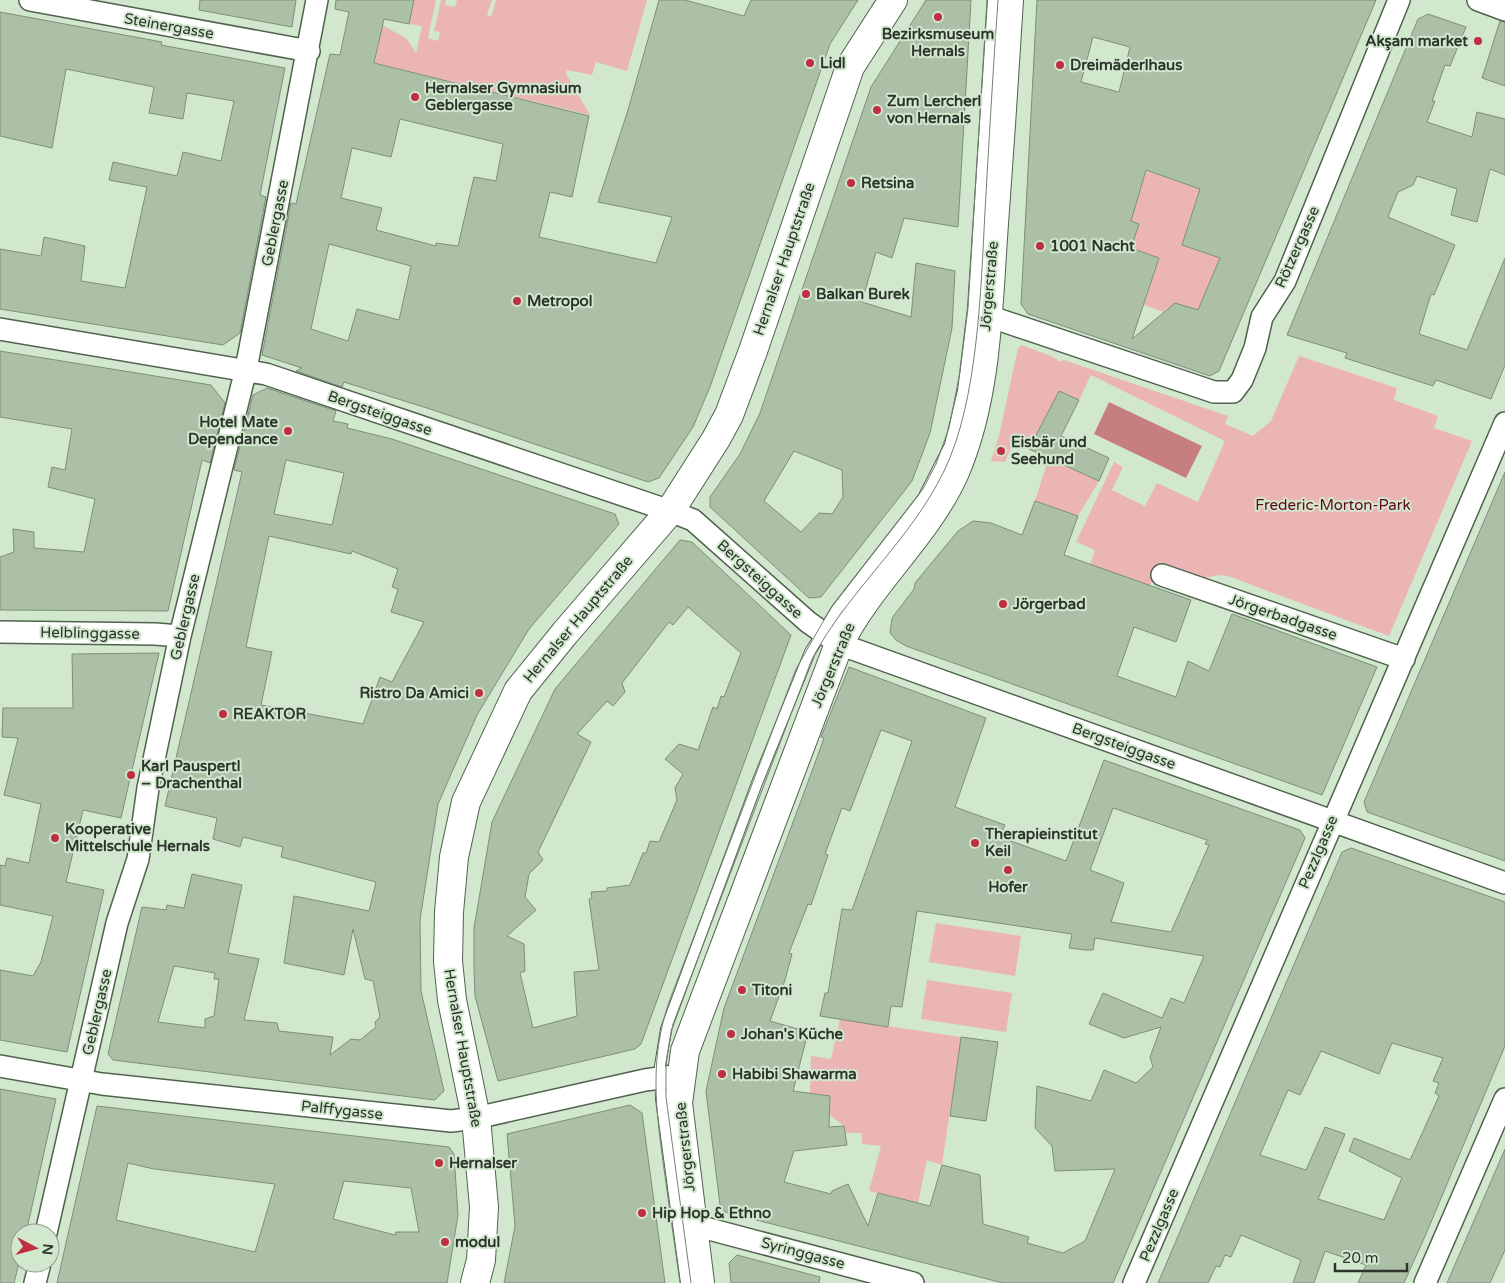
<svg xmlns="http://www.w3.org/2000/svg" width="1505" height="1283" viewBox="0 0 1505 1283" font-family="'Varela Round',sans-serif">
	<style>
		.green { fill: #eab5b4 }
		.water { fill: #c67e7f }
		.building { fill: #abc0a7; stroke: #7c9079; fill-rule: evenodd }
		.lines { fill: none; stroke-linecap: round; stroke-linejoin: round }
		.service-casing { stroke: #50634d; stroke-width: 12 }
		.minor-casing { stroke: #50634d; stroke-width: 24 }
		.secondary-casing { stroke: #50634d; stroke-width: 30 }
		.service { stroke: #fff; stroke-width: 10 }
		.minor { stroke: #fff; stroke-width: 21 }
		.secondary { stroke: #fff; stroke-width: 28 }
		.tram { stroke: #738171; stroke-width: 1 }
		.poi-dot { fill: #bf2e41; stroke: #d2e8ce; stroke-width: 2 }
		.labels { text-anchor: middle; stroke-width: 4; stroke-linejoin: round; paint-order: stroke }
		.street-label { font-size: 15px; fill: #2c342b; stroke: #d2e8ce }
		.poi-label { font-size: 15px; font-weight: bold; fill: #2c342b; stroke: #d2e8ce; text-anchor: start }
		.park-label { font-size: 15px; fill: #610617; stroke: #d2e8ce }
	</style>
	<rect width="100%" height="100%" fill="#d2e8ce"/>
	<path class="green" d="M414,0h22l-8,38 10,3 2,-9 -6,-1 7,-31h5l-1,5 10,2 2,-7h35l-5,15 4,2 5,-17h151l-20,71 -31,-9 -4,13 -25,-5 -1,4 24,41 -215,-52 7,-38 25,14 9,14 6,-27 -13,-2z
		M1146,171l97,31 -48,2 -13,41 29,10 15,-11 -31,73 -29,-9 -2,4 -20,-7 15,-47 -28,-10 8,-24 -8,-3z
		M1022,345l31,12 7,5 4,-2 164,56 -3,8 28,12 18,-15 28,-65 98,32 -3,12 44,16 -4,12 38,13 -83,195 -161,-60 -8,-1 -16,3 -45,-16 -9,24 -60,-21 5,-15 -19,-8 38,-80 9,5 -11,23 33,16 12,-23 41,19 27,-61 -134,-66 -12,25 -20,-9 -30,58 -15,-8 -9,21 -14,-1 8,-25 19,-88z
		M1049,457l50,24 -21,35 -43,-15z
		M936,923l85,13 -6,40 -86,-14z
		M927,980l85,13 -6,39 -85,-13z
		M840,1019l121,18 -19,128 -15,-5 -9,43 -49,-12 12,-45 -19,-2v-11h-17l-1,-7 -14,-11v-19l-20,-3 1,-37 20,3z"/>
	<path class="water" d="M1109,402l93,44 -16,32 -92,-44z"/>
	<path class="building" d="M200,0h96l-4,27 -93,-17z
		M336,0h78l-5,24 -25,-5 -10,44 215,53 -17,81 -22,-5 -11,45 117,26 16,-46 -74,-15 30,-92 31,-110h26l59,16 7,-16h107l-28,44 -120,343 -17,40 -34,51 -11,4 -218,-73 -86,-27 -2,5 -46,-16 6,-3 -40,-13 29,-152 5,1 34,-150 10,1 9,-43 -14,-3zM400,119l103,25 -7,37 -22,-4 -16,69 -22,-3v3l-60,-16 6,-22 -41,-10 11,-50 39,9zM329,244l82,22 -12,54 -42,-11 -9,32 -37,-12z
		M926,0h45l-13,227 -54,-9 -12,40 -16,-6 -14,50 49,15 5,-54 39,8 -3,57 -22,105 -18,48 -91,116 -12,1 -99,-91v-10l30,-43 20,-41 111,-326zM794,451l48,19 1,27 -11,17 -13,-1 -18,19 -37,-31z
		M1037,0h339l-157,371 -9,5 -182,-62 -7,-10zM1093,37l37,10 -11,45 -38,-10zM1146,170l54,19 -18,56 38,13 -22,52 -23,-7 -43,36 27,-81 -28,-10 8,-24 -8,-3z
		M0,12l162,30 -1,3 124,23 -25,127 6,2 -26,136 -17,12 -223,-36v-60l41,7 3,-19 41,9 -4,35 44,7 22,-101 -38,-7 4,-18 64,14 6,-24 38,9 13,-60 -47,-8 -4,26 -34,-6 5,-26 -88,-18 -14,79 -52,-12z
		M1428,14l38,13 -16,39 -5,-1 -13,36h3l-8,21 45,15 5,-25 28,7v56l-15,-6 -13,53 -26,-7 6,-26 -40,-13 -4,9 -15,7 -10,25 67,28 -21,50 -3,-1 -12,40 48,16 38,-92v107l-14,34 -55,-19 -3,6 -88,-28 2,-5 -60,-18 131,-316z
		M1500,21l5,1v64l-23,-8z
		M0,351l211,34 14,18 -15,60 -8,-3 -34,151 -168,-1v-53l14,-5 -1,-23 21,3v16l50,4 11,-53 -47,-12 4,-20 13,3 7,-41 -72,-12z
		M267,388l69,23 -3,10 15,3 -1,4 45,11 223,75 4,10 -90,105 -52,86 -39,89 -18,116 1,71 23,100 -9,9 -322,-40 -5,-6 34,-147 24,3 1,-5 17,3 8,-34 50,11 -14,68 31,6 -15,61 33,3 2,8 54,6 -3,18 21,-16 9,1 16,-13 -1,-5 5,-5 -7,-36 -8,-2 -12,-50 -9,46 -60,-12 10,-67 75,15 7,-29 -95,-25 2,-10 -40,-10 -3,10 -27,-8 4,-21 -52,-12 77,-334 -8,-2 19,-75zM286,460l58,13 -12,52 -58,-11zM269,536l82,18 1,-3 46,18 -6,18 6,2 -7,23 33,10 -32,60 -12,-5 -17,47 -102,-19 11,-53 -26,-5zM174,966l41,7 -1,6h5l-5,37 -9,3v9l-47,-6z
		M1059,391l20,9 -18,36 48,22 -10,23 -70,-32z
		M1505,472v389l-138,-49 -3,-10z
		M1035,501l43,15 -14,39 127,45 -15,42 -42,-15 -17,49 59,21 12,-36 21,10 23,-57 145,53 -55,128 -416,-149 -10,-6 -6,-7 2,-15 22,-29 1,-6 43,-52 15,-10 18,2 31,12z
		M680,540l12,2 99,93 -150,409 -6,5 -137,32 -23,-85 -1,-28v-40l18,-106 63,-133zM688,607l53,46 -17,44 -3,-1 -4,13 -4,-2 -15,43 -19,-6 -14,15 18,15 -8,14 2,12 -18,42 -9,-1 -4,12h-3l-13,32 -23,3v3l-16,1 1,6 -3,1 10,71 -25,2 3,44 -44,12 -13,-55 5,-2 -1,-27 -17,-8 29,-26 -11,-13 4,-23 14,-14 -5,-8 53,-110 -14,-8 30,-33 6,5 12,-14 -3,-9 47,-61 4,3z
		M159,653l-38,165 -38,-8 -17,72 38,8 -37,162 -67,-12v-70l33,6 8,-14 12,-46 -53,-11v-40l5,1 2,-8 22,5 12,-59 -37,-9 14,-57 -16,-1 1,-29h70l-1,-54z
		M849,667l137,51 -31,89 50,18 -5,12 66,24 38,-101 196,70 5,8 -192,445h-110l-278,-71 -5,-7 -14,-114 18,-83 91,-245 9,-25 -3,-1zM881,730l31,11 -60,169 -10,-1 -14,84h-3l-5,23 68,11 3,-21 11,1 15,-96 155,23 -3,14 16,2h8l2,-12 109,18 -20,47 -13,-5 -9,20 -59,-25 -14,31 35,14 37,-11 -11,30 3,10 -17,16 -32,-13 -13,31 -54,-15 -2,42 17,18 3,25 60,-2 -30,72 -22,12 -36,-10 2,-6 -46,-13 -3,-49 -38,-10 -12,41 -52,-13 -10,33 -20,-42 -16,7 -1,3 -47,-12 10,-31 53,-6 -3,-19 -15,1 1,-31 -37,-5 15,-59 -38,-11 15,-41 7,-26 -3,-1 19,-49 3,1 17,-50 -3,-1 17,-46 8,3zM1113,808l94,32 -2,4 4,1 -38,87 -60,-10 13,-39 -34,-13z
		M1351,848l154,54v144l-79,188 -22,49h-46l8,-18 -41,-14 -11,32h-21l8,-23 -60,-25 -10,22 -6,-2 -5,12 -4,-1 -8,17h-50l184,-431zM1392,1043l51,15 -10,23 6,2 -4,10 4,3 -29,64 -56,-22 -5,13 53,27 -18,42 -66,-21 27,-65 -20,-7 -19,43 -46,-15 28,-65 12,5 21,-44 58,23z
		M961,1037l37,5 -12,79 -36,-5z
		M0,1089l56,10 -30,134h-6v26l-6,24h-14z
		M630,1105l12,8 23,170h-161l11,-57 -8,-92z
		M97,1106l352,41 5,7 4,61 -11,68h-390zM128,1163l26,6 121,15 -20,68 -139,-32zM344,1181l67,7 8,44h-23l-1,3 -62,-16z
		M1505,1149v101l-15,33h-43z
		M737,1255l83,22 -1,6h-88l-2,-20z"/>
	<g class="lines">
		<defs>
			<path id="service" d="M686,1283l-25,-184 -1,-33 6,-37 91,-246 53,-131 27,-43 86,-111 27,-53 13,-54 10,-83 20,-308"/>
			<path id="minor" d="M30,0l279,51
				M1478,0l27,10
				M988,316l226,76h19l9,-12 13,-32 7,-31 23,-36 114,-281
				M0,329l266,45 404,137 23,9 115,102 31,22 666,239
				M1162,575l242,84
				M0,632l155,2 25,2
				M0,1066l102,18 349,37 25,-3 169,-38 36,-5
				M694,1225l219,58
				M46,1233l71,-310 21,-64 10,-71 32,-152 66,-267 71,-369
				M35,1283l5,-20
				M1134,1283l371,-860
				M1425,1283l80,-184"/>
			<path id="secondary" d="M475,1283l6,-23 3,-53 -8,-89 -24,-118 -4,-39 1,-49 5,-55 12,-55 52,-111 47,-58 105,-122 46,-72 13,-24 24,-64 97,-284 43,-67
				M700,1283l-22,-180 7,-52 154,-407c31,-62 88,-109 116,-172 31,-72 33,-157 38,-234 6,-79 11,-159 16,-238"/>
		</defs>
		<use href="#service" class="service-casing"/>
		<use href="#minor" class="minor-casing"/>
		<use href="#secondary" class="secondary-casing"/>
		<use href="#service" class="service"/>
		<use href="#minor" class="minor"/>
		<use href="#secondary" class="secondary"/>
		<path class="tram" d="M680,1283c-5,-38 -11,-76 -16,-114 -8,-60 -15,-108 5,-167l127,-333 36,-63 91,-117 13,-25 13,-36 11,-56 8,-64 19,-308
			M691,1283l-25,-186v-35l7,-38 139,-365c36,-68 99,-119 132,-188 34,-69 37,-183 41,-260 4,-70 8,-141 13,-211"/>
	</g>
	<g class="poi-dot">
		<circle cx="938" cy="17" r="5"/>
		<circle cx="1478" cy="41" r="5"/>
		<circle cx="810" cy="63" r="5"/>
		<circle cx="1060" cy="65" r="5"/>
		<circle cx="415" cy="97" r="5"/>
		<circle cx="877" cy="110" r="5"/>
		<circle cx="851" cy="183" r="5"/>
		<circle cx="1040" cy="246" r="5"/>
		<circle cx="806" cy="294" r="5"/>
		<circle cx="517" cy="301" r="5"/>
		<circle cx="288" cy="431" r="5"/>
		<circle cx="1001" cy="451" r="5"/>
		<circle cx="1003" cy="604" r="5"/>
		<circle cx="479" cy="693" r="5"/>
		<circle cx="223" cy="714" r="5"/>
		<circle cx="131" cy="775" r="5"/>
		<circle cx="55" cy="838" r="5"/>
		<circle cx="975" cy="843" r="5"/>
		<circle cx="1008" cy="870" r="5"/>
		<circle cx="742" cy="990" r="5"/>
		<circle cx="731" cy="1034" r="5"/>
		<circle cx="722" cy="1074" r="5"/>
		<circle cx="439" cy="1163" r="5"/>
		<circle cx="642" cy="1213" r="5"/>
		<circle cx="445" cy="1242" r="5"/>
	</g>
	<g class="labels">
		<g class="street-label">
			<text transform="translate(169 26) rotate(10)" y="5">Steinergasse</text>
			<text transform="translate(275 223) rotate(-79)" y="5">Geblergasse</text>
			<text transform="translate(1297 247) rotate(-66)" y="5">Rötzergasse</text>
			<text transform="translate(784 259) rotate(-71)" y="5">Hernalser Hauptstraße</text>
			<text transform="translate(989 286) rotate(-85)" y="5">Jörgerstraße</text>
			<text transform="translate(380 413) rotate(19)" y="5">Bergsteiggasse</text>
			<text transform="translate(760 579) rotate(42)" y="5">Bergsteiggasse</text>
			<text transform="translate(185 617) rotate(-77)" y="5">Geblergasse</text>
			<text transform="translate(1283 617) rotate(19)" y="5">Jörgerbadgasse</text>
			<text transform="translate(578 619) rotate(-50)" y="5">Hernalser Hauptstraße</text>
			<text transform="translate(90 633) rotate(1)" y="5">Helblinggasse</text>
			<text transform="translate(833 665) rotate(-67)" y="5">Jörgerstraße</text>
			<text transform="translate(1124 746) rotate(20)" y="5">Bergsteiggasse</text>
			<text transform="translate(1318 852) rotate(-67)" y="5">Pezzlgasse</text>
			<text transform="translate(97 1012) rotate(-77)" y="5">Geblergasse</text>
			<text transform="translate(463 1048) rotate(80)" y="5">Hernalser Hauptstraße</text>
			<text transform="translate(342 1110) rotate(6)" y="5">Palffygasse</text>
			<text transform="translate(685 1147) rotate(-96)" y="5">Jörgerstraße</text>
			<text transform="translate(1159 1225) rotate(-67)" y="5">Pezzlgasse</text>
			<text transform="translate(803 1253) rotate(15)" y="5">Syringgasse</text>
		</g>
		<g class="poi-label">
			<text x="938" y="39" text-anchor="middle">Bezirksmuseum<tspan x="938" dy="17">Hernals</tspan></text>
			<text x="1468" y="46" text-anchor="end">Akşam market</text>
			<text x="820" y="68">Lidl</text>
			<text x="1070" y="70">Dreimäderlhaus</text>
			<text x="425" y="93">Hernalser Gymnasium<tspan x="425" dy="17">Geblergasse</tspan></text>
			<text x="887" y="106">Zum Lercherl<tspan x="887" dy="17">von Hernals</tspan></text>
			<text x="861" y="188">Retsina</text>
			<text x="1050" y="251">1001 Nacht</text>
			<text x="816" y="299">Balkan Burek</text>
			<text x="527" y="306">Metropol</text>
			<text x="278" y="427" text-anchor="end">Hotel Mate<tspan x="278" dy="17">Dependance</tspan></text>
			<text x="1011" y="447">Eisbär und<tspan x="1011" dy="17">Seehund</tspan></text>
			<text x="1013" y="609">Jörgerbad</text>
			<text x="469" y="698" text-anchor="end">Ristro Da Amici</text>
			<text x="233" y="719">REAKTOR</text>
			<text x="141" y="771">Karl Pauspertl<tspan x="141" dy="17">– Drachenthal</tspan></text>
			<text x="65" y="834">Kooperative<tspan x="65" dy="17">Mittelschule Hernals</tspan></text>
			<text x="985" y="839">Therapieinstitut<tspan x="985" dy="17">Keil</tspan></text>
			<text x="1008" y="892" text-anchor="middle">Hofer</text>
			<text x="752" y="995">Titoni</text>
			<text x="741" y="1039">Johan's Küche</text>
			<text x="732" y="1079">Habibi Shawarma</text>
			<text x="449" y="1168">Hernalser</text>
			<text x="652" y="1218">Hip Hop &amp; Ethno</text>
			<text x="455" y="1247">modul</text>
		</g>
		<g class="park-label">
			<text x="1333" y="510">Frederic-Morton-Park</text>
		</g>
	</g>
	<g transform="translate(35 1248) rotate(96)"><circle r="24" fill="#d2e8ce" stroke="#90a08d"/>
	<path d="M0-4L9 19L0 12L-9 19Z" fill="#bf2e41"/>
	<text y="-8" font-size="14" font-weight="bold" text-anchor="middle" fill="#2c342b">N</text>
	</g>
	<path d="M1335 1263v8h72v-8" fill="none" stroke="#2c342b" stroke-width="2.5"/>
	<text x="1342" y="1263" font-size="15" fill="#2c342b" stroke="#d2e8ce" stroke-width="4" paint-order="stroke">20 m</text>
</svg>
